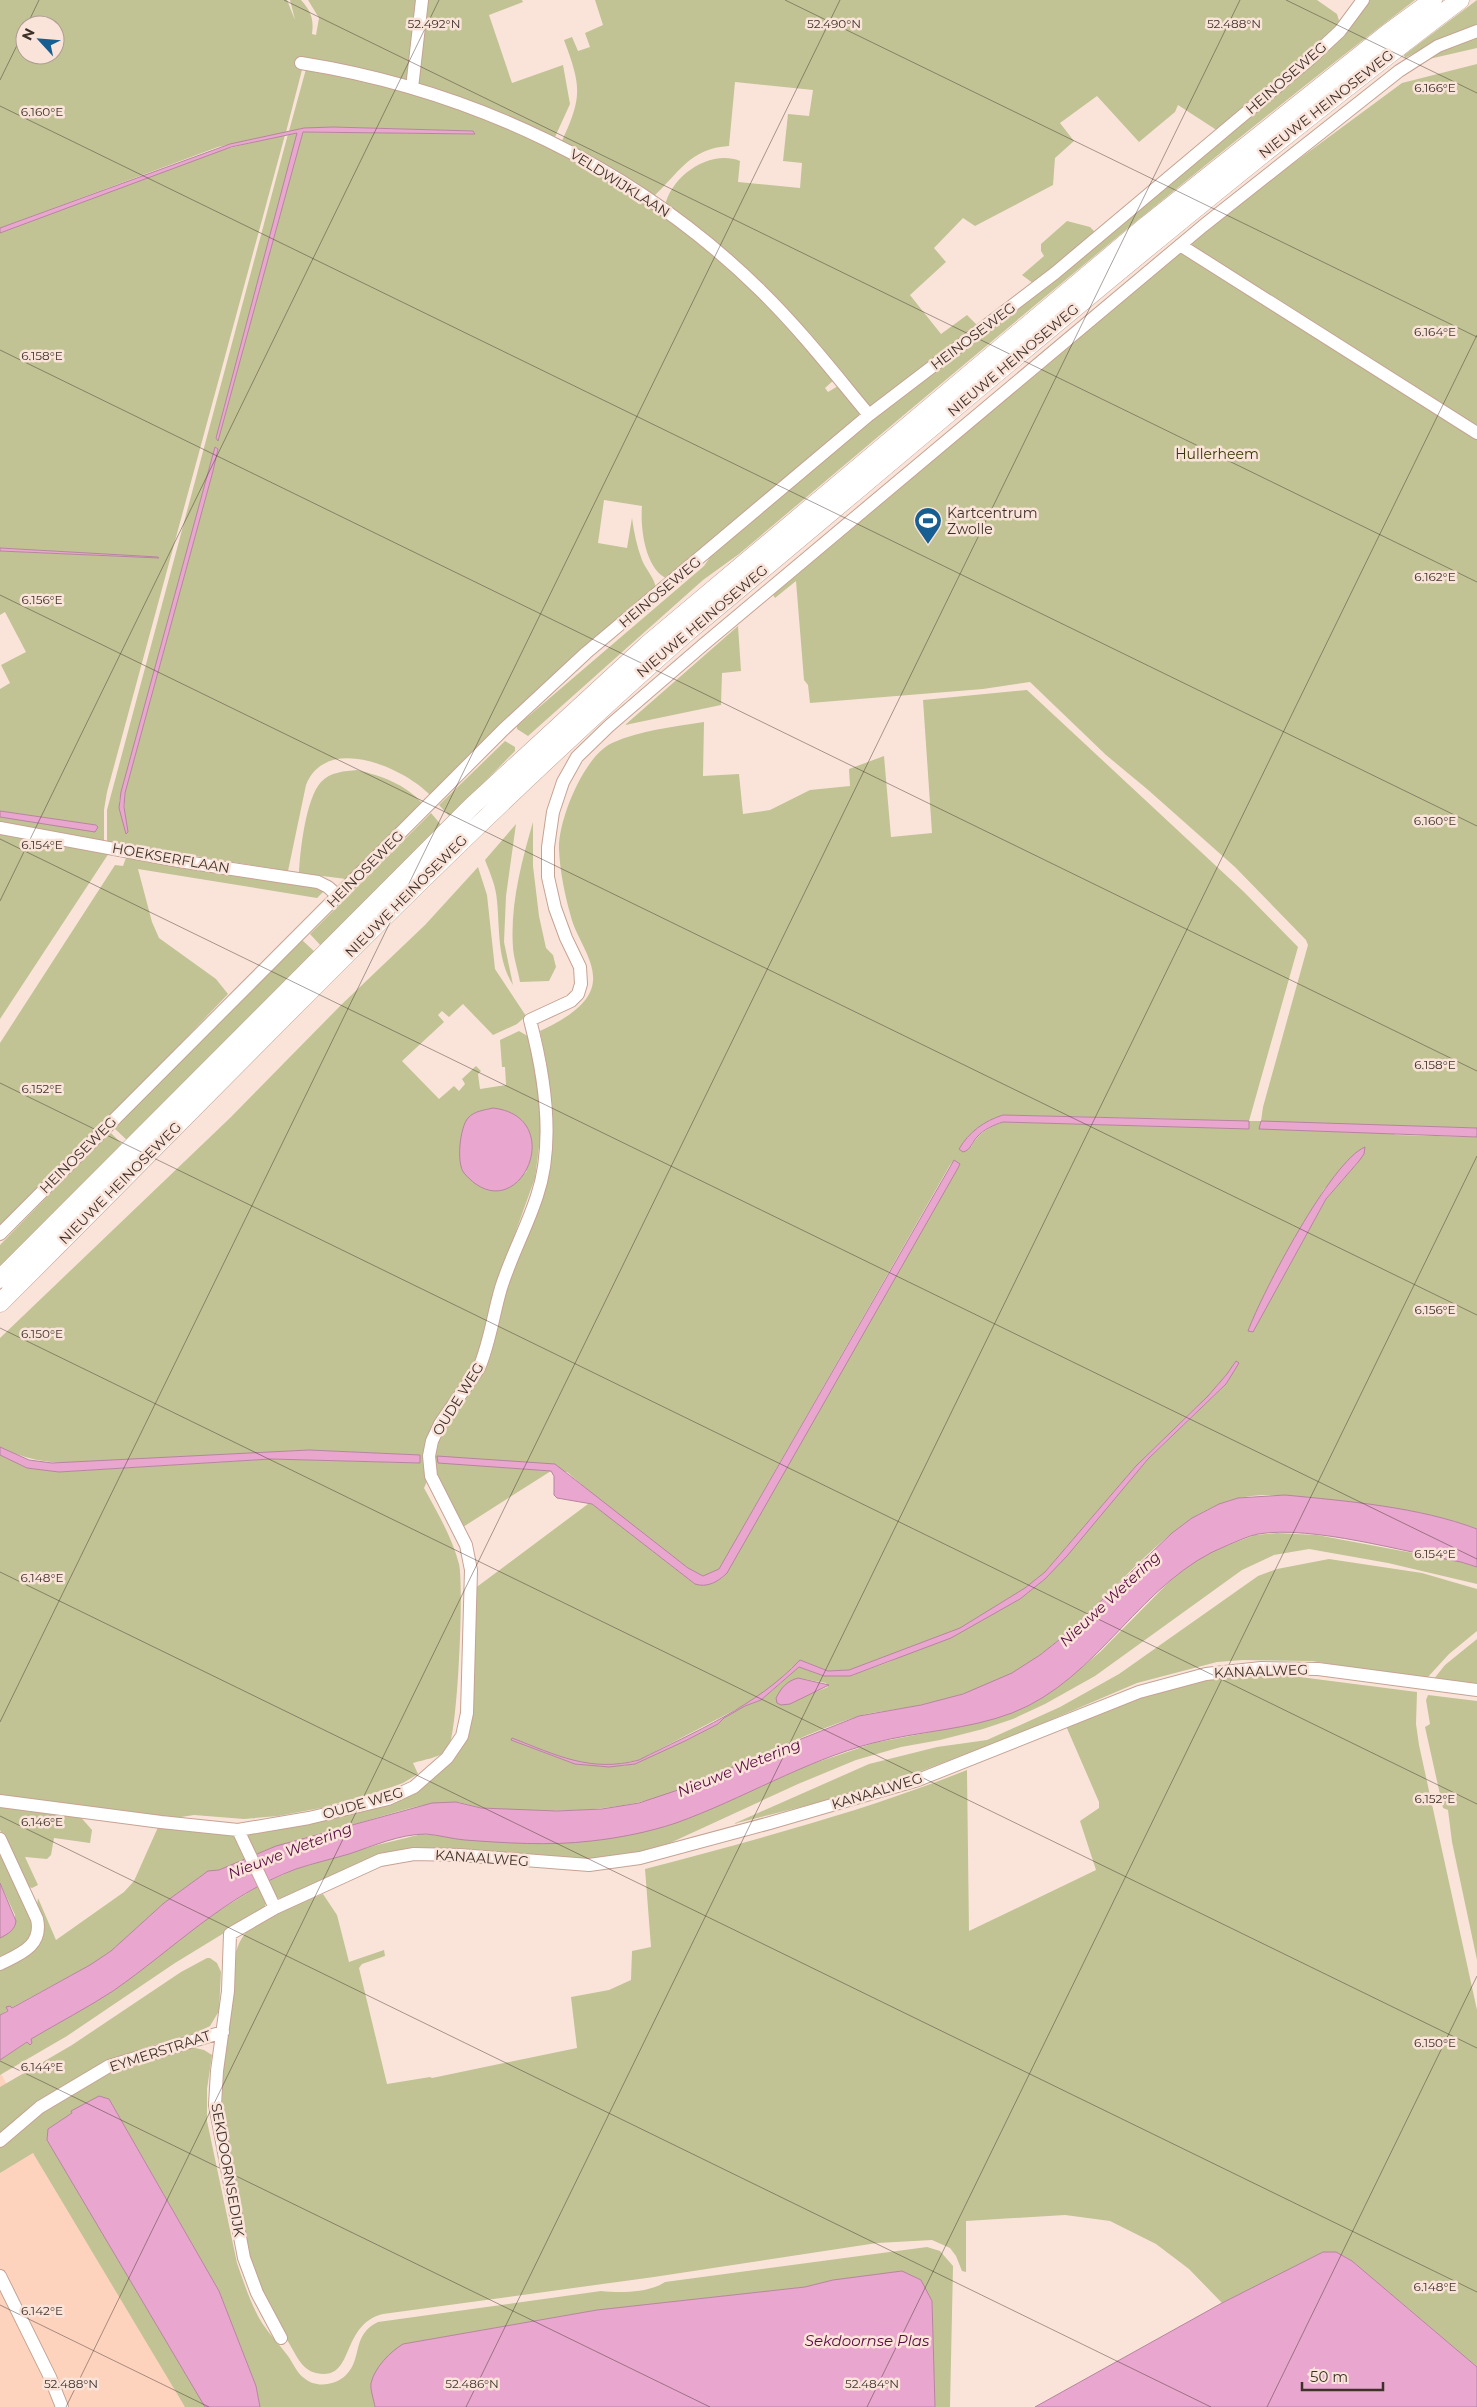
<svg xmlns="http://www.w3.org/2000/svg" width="1477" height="2407" viewBox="0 0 1477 2407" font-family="Montserrat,sans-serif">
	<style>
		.built { fill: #fed3be }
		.green { fill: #c1c394; fill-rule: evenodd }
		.water { fill: #e9a7cf; stroke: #b6849e }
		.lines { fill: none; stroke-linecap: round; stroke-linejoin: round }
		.minor-casing { stroke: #c5a393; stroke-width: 14 }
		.highway-casing { stroke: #c5a393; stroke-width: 19 }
		.minor { stroke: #fff; stroke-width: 12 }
		.highway { stroke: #fff; stroke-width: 18 }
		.ticks { fill: none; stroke: #3e312a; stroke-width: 1; stroke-opacity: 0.45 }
		.labels { text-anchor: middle; stroke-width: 5; stroke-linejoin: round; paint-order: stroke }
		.street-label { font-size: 14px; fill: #3e312a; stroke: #fae4da }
		.park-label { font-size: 14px; fill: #373800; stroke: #fae4da }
		.poi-label { font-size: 14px; fill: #3e312a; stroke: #fae4da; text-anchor: start }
		.water-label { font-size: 15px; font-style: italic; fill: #580c43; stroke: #fae4da }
		.ticks-label { font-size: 12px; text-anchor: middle; fill: #3e312a; stroke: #fae4da; stroke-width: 5; stroke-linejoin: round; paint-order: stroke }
	</style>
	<rect width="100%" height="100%" fill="#fae4da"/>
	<path class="built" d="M0,2071l19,39 178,297h-197z"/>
	<path class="green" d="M0,0h287l8,20 -5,-20h11c10,11 13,19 11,34l4,1 3,-17 -11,-18h111l-11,81 -105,-15 -17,66 -68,15 -218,81zM25,25h30v30h-30z
		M426,0h96l1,2 -34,13 23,68 51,-18 7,39 -15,33 -134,-50 -3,-3z
		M595,0h722l20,14 2,7 -3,7 -116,101h-5l-37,-24 -3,7 -36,30 -42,-46 -37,27 14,18 -19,17 -2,27 -78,41 -12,-8 -29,30 12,14 -36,33 31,39 26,-19 10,10 -107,82 -60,-69 -145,-132c6,-30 45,-57 75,-45l-2,21 62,6 2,-25 -19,-2 5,-47 21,2 4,-26 -78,-8 -6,64c-39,2 -50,27 -76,51l-92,-54c21,-46 21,-55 3,-103l8,-3 6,14 12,-4 -5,-14 18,-8z
		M1370,0h45c-231,177 -453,366 -676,554l-36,26 -175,156 -11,-7v-3l187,-160 9,-13 208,-173 48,-33 40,-31 353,-305z
		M1477,0v24l-51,23 -21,11 -1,-3z
		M1477,37v11l-48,11 3,-4z
		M1477,64v364l-97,-50 97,61v689l-112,-3 32,10 80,2v392c-47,-18 -100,-24 -150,-29 -30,-3 -62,-9 -92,-1 -23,6 -45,19 -64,35 -54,44 -97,104 -159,139 -34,18 -70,28 -107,35 -17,3 -36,4 -52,10 -65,21 -125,58 -190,78 -58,18 -118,16 -178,12 -11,-1 -21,-6 -32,-6 -31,0 -62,12 -91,20 -36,10 -73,18 -108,33l-8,-21 150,-36 62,-48 16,-161 114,-85h4l103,80h16l11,-6 237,-413 -5,-5 -4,5 -231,404 -16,7 -15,-8 -85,-65 -36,-31 -129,-9 113,8 -88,56 -27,-52 -4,-15 4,-18 62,-128 30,-88 21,-130 -2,-30 -7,-35c19,-9 51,-25 53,-50 2,-21 -17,-44 -22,-64 -6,-22 -11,-44 -12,-68 -1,-29 25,-93 53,-106 29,-13 61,-16 92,-21l-1,54 36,-2 4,40 27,-4 40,-20 40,-4 -1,-17 35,-13 7,81 41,-4 -9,-133 104,-10 217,202 54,55 -49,174h12l2,-14 45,-162 -2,-5 -71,-73 -88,-78 -41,-34 -76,-73 -47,7 -173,14 -2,-18 -4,-5 -8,-99 -21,17 -2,-3 505,-424 17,-9 107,-79zM1003,1115l171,4 -6,7 -165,-4c-14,5 -25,11 -32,25l-12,2c10,-17 25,-28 44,-34zM1359,1161l-33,38 -65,117 -13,15 25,-51 51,-91zM1236,1361l-10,23 -78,75 -103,120 -25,20 -131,63 -39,14h-26l-25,-9 -38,33 -16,6 -21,12 -6,6 -33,17 -61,25 -49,-2 -64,-24 64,23 38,2 26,-5 113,-59 23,-17 25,-24 28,11 21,-1 111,-42 65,-40 20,-16 91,-106 72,-70 19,-22zM798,1678l28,5 2,4 -43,17z
		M306,69l48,6 150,48 145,80 108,89 78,87 -10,9 3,4 10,-6 22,27 -1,3 -191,163c-23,-9 -28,-52 -26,-73l-38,-6 -6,43 29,5 5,-30c2,15 5,29 10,42 4,10 13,18 14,29l-226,206c-27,-28 -104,-61 -124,-10l-18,86 -181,-29v-32l181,-676 8,-1 2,2 -82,303 2,3 85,-309 172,2 -2,-3 -140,-4 -44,4zM215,447l3,2 -5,22 -88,322 -1,19 -5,-10z
		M285,135l-178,657 -3,18v31l-104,-17v-7l95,14 1,-6 -96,-14v-122l10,-6 -9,-18 25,-13 -21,-40 -5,3v-64l159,7 -159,-10v-315l221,-83z
		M1067,221l23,6 6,6 -62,51 -12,-9 22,-19 -3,-5v-7z
		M738,626l3,45 -19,2 -1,32 -96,20z
		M505,741l10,6v4l-65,66 -11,-12z
		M357,770c25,6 48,14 65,33l-76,76 -47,-6c1,-22 7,-75 22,-91 9,-10 24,-11 36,-12z
		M431,813l11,13 -120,121 -12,-13z
		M533,822v44l6,50 7,32 7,7 3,12 -7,14 -29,1c-2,-11 -6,-23 -7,-34 -3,-42 8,-85 20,-126z
		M516,824l-10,72 -2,46 9,43c-16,-26 -13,-54 -16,-84 -1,-15 -7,-28 -12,-41z
		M0,834l109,19 -109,166z
		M127,855l199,34 -9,9 -179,-29 14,53 7,16 57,41 12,15 -104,109 -124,125v-185l115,-178 8,1z
		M478,867l9,28 8,74 31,47 -9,8 -24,11 -30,-31 -14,13 -7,-6 -4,4 6,7 -42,39 37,38 15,-13 5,5 6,-7 -3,-5 14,-13 5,5 -3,3 2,15 26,-4 -1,-18h-3l-2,-27 19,-9 12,7 11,85 -7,55 -40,111 -16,63 -5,14 -35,51 -10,60 -5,11c13,24 28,49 35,76 5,21 -1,169 -11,185 -6,8 -25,11 -35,14l5,11 -15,9 -22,8 -55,16 -48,9 -34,3 -50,-4 -32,5 -162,-21v-344l27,13 32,4 212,-13 149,4 -1,-8 -110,-5 -237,13c-27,0 -48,-4 -72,-16v-109l231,-221 110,-112 84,-80zM527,1171l-15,15 -26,2 -16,-10z
		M302,940l14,13 -187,189 -15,-14z
		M110,1132l14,14 -124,125v-26z
		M1277,1533l40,2 144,27 16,5v17l-89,-21 -79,-14 -35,6 -32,15 -147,106 -50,28 -32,15 -30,10 -43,11 -39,7 -45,13 -58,24 -128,59 -42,12 -41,5 -141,-12h-25l-138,52 -8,-3 -8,-15 29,-13 81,-24 45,-11 89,8h46l33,-1 30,-5 51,-12 46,-18 92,-41 65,-22 83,-16 105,-43 38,-32 68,-69 24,-21 18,-10 45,-17z
		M1329,1559l93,14 55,16v42l-28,23 -22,24 -7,1 -108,-18 -69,-1 -26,2 -80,21 -126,54 -135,51 -143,36 136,-60 68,-17 50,-7 73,-33 59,-33 139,-98 19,-7z
		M1477,1639v47l-44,-6 12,-15z
		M1265,1676h27l125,16 -1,32 3,21 58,265v357l-125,-106 -16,-9h-13l-101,51 -33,-34 -33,-25 -46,-23 -45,-6 -99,6v51l-4,-1 -6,-15 -6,-8 -18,-8 -55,3 -223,34 -271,37c-44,11 -27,68 -67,59 -15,-3 -21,-21 -29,-33 -4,-7 -10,-15 -14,-22 -22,-44 -31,-94 -40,-142 -5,-23 -11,-48 -11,-71 0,-33 4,-66 7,-99 2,-23 1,-57 19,-76 12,-12 57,-29 75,-36l14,21 12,47 35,-12 1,6 -23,8 -3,4 28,116 43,-7 2,1 145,-30 -6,-51 38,-7 22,-10 1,-29 19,-4 -6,-78c109,-29 217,-57 322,-99l2,161 127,-61 -16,-49 19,-13v-6l-33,-76c46,-19 95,-39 144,-46 18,-2 37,-2 55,-4z
		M1428,1695l49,6v259l-25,-118 -4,-32 -5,-2 -18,-81 5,-3 -4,-24z
		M0,1803l78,11 14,16 -2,13 -36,-5 -3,17 -4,4 -22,-2 13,28 -6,3 -6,-2 -26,-56z
		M159,1825l77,11 11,23 -28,11 -14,3 -41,30 -53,48 -21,14 -79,43 -4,-1 1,3 -8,5v-47l30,-15 8,-55 18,42 68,-48 10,-11z
		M0,1847l33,74 -2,18 -31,21v-22l15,-12v-11l-15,-32z
		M259,1886l7,14 -1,8 -90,55 -108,73 -67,39v-15l27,-18 3,2 2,-2 -1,-3 82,-48 83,-66z
		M207,1958h3l7,5 4,9 -2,39 -9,15 -14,7 -52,15 -61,26 -25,15 -58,44v-46l72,-42 109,-73z
		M191,2047l13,3 8,5 -5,34v32l30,142c7,20 14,42 25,60 8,12 18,22 26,33 5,7 9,17 16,22 11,10 31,8 42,-3 17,-17 5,-40 32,-53l223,-31c19,2 48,2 64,-9l262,-35 13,4 13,15 -3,141h-15l-3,-107 -30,-29 -69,9 -28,7 -208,23 -194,34 -26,26 -6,14 4,23h-115l-4,-21 -37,-95 -110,-192 -10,-2 -28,14 1,2 -24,16 -1,11 158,267h-20l-152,-254 -33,20v-27l44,-35 61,-38z"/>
	<path class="water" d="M333,127l140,4 2,3 -172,-2 -85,309 -2,-3 81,-305 -66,14 -231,86v-5l230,-84 74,-16z
		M215,447l3,2 -5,22 -88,322 -1,14 4,25 -2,2 -7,-26 2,-16z
		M0,548l158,9 1,1 -159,-7z
		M0,811l96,14 2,2 -3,5 -95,-15z
		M493,1108c78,9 24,127 -29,65 -8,-10 -4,-46 4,-55 6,-7 17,-8 25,-10z
		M1003,1115l246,6v8l-246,-7c-9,3 -19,7 -26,15 -5,5 -6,13 -14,15l-4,-3c10,-17 25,-28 44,-34z
		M1261,1121l216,7v9l-218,-8z
		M1365,1147l-1,7 -5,7 -33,38 -73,133 -5,-1c14,-38 83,-170 117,-184z
		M954,1160l6,4 -2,4 -231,405c-9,9 -20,15 -32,11l-103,-80 -35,-6 -3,-3v-19l-3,-5 -113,-8 -1,-7 118,8 133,104 15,8 16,-7z
		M1236,1361l3,2 -13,21 -78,75 -81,97 -22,23 -25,20 -69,39 -101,38h-26l-25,-9 -38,33 -16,6 -21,12 -6,6 -33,17 -50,23 -26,3 -34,-3 -64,-24 1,-2c44,17 79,35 127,22 55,-28 118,-54 161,-100l28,11 21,-1 111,-42 65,-40 20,-16 91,-106 72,-70 19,-22z
		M0,1447l29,13 23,3 257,-13 111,5v8l-149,-4 -212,13 -32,-4 -27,-13z
		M1285,1495c62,6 134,12 192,34v38l-16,-5c-57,-10 -149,-37 -203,-28 -10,2 -20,7 -30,11 -87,34 -128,134 -216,168 -45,17 -93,18 -139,30 -69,18 -130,56 -197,80 -27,9 -57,15 -85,18 -41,5 -86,2 -126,-1 -13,-1 -26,-5 -39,-6 -26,0 -53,12 -77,20 -17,5 -35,9 -53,15 -72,27 -121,79 -183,122 -26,17 -55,32 -82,48l1,4 -2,2 -3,-3 -27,18v-45l8,-4 -2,-4 4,-1 2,2 78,-43 21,-14 53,-48 44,-32 11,-1 57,-24 156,-43 24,-1 25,6 76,3 45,-2 37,-6 54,-18 60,-27 106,-42 62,-11 42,-11 49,-21 28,-18 24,-19 108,-103 20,-15 27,-14 19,-6z
		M798,1678l31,7 -39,19 -9,1 -4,-2 -1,-5c5,-10 11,-17 22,-20z
		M0,1883l16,38c-1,9 -8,13 -16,17z
		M99,2096l10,3 110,192 37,95 4,21h-55l-158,-267 1,-11 24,-16 -1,-2z
		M1323,2252h13l16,9 125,106v40h-442l187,-104z
		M902,2271l19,9 11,21 3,106h-560c-1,-7 -5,-17 -4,-24 4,-16 19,-31 32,-39l194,-34 208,-23 28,-7z"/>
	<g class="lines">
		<defs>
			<path id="minor" d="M301,63c171,27 335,105 459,227 40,39 74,83 109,125
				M412,88l10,-88
				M1180,245l297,188
				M0,828l179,33 139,21 10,5 10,9
				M0,1234l503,-504 83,-77 283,-238 186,-142 255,-214 30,-28 23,-31
				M0,1801l161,21 77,8 71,-12 79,-19 26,-12 33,-29 15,-22 5,-23 4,-143 -5,-25 -35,-69 -2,-20 3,-15 8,-17 39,-56c11,-26 14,-53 22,-80 10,-32 26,-61 36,-92 18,-53 7,-123 -7,-176l41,-19 7,-7 3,-10 -1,-17 -14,-29 -11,-30 -7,-31v-30l5,-35 10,-30 14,-25 32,-31 94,-81 500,-419 196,-155 39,-25 39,-15
				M238,1830l37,78
				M0,1839l37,80c6,27 -17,35 -37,45
				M0,2141l40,-34 69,-41 114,-34
				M0,2276l50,101 12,30
				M281,2338l-24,-45 -13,-35 -29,-153 2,-34 11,-80 2,-57 45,-26 105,-48 34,-6 45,1 130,10 51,-7 130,-35 148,-43 221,-88 67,-18 55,-6 57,1 159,21"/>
			<path id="highway" d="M0,1279l472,-473 175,-161 500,-420 241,-192 45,-33
				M0,1303c226,-225 445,-457 684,-668 257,-214 510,-433 776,-635"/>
		</defs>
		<use href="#minor" class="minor-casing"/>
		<use href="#highway" class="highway-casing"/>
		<use href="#minor" class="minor"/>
		<use href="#highway" class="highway"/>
	</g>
	<path class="ticks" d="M284,0l1193,582M785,0l692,337M1286,0l191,93M27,25l12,-25M0,80l25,-51M0,106l1477,720M0,350l1477,721M0,595l1477,720M0,839l1477,720M0,901l439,-901M0,1083l1477,721M0,1328l1477,720M0,1572l1477,720M0,1722l840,-1722M0,1816l1211,591M0,2061l710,346M0,2305l209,102M66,2407l1174,-2407M466,2407l1011,-2072M867,2407l610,-1251M1267,2407l210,-431"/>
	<defs>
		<symbol id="stadium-pin" viewBox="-11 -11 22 30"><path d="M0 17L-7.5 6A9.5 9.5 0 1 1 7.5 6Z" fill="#175e92" stroke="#fae4da"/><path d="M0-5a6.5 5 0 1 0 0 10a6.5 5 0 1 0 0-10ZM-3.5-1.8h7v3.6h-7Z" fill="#fff"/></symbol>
	</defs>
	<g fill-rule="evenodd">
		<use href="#stadium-pin" x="912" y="505" width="32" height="43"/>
	</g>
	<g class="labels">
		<g class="street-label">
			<text transform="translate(1286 78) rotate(-41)" y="5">HEINOSEWEG</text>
			<text transform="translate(1326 104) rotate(-38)" y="5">NIEUWE HEINOSEWEG</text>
			<text transform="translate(620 183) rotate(32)" y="5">VELDWIJKLAAN</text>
			<text transform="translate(973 336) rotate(-37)" y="5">HEINOSEWEG</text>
			<text transform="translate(1013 360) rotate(-40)" y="5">NIEUWE HEINOSEWEG</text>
			<text transform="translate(660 592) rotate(-40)" y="5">HEINOSEWEG</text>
			<text transform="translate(702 621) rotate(-40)" y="5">NIEUWE HEINOSEWEG</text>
			<text transform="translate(171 858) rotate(10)" y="5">HOEKSERFLAAN</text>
			<text transform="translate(365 869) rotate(-45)" y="5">HEINOSEWEG</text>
			<text transform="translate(406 896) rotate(-45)" y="5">NIEUWE HEINOSEWEG</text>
			<text transform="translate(78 1155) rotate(-45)" y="5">HEINOSEWEG</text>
			<text transform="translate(120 1183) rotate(-45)" y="5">NIEUWE HEINOSEWEG</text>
			<text transform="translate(458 1399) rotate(-58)" y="5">OUDE WEG</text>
			<text transform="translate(1261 1671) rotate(-2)" y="5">KANAALWEG</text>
			<text transform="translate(877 1791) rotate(-17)" y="5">KANAALWEG</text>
			<text transform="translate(363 1803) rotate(-16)" y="5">OUDE WEG</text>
			<text transform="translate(482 1858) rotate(4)" y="5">KANAALWEG</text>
			<text transform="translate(160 2051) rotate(-18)" y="5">EYMERSTRAAT</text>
			<text transform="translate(228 2170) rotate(80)" y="5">SEKDOORNSEDIJK</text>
		</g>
		<g class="park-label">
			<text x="1217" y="459">Hullerheem</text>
		</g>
		<g class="poi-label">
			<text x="947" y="518">Kartcentrum<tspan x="947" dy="16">Zwolle</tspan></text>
		</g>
		<g class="water-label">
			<text transform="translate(1110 1599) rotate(-43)" y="5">Nieuwe Wetering</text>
			<text transform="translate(739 1768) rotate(-22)" y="5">Nieuwe Wetering</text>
			<text transform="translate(290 1851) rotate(-21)" y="5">Nieuwe Wetering</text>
			<text x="867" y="2346">Sekdoornse Plas</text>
		</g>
	</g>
	<g class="ticks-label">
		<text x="434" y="28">52.492°N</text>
		<text x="1234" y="28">52.488°N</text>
		<text x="834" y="28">52.490°N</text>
		<text x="1435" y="92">6.166°E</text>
		<text x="42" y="116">6.160°E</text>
		<text x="1435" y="336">6.164°E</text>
		<text x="42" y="360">6.158°E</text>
		<text x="1435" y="581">6.162°E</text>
		<text x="42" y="604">6.156°E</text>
		<text x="1435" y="825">6.160°E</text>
		<text x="42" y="849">6.154°E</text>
		<text x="1435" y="1069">6.158°E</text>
		<text x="42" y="1093">6.152°E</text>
		<text x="1435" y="1314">6.156°E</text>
		<text x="42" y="1338">6.150°E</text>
		<text x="1435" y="1558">6.154°E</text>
		<text x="42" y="1582">6.148°E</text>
		<text x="1435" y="1803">6.152°E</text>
		<text x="42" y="1826">6.146°E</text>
		<text x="1435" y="2047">6.150°E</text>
		<text x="42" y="2071">6.144°E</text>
		<text x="1435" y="2291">6.148°E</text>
		<text x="42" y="2315">6.142°E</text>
		<text x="71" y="2388">52.488°N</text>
		<text x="472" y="2388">52.486°N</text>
		<text x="872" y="2388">52.484°N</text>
	</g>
	<g transform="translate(40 40) rotate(296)"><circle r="24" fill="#fae4da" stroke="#af9c94"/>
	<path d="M0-4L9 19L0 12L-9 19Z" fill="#175e92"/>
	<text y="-8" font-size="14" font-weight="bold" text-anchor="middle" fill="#3e312a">N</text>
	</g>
	<path d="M1302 2382v8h81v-8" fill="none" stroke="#3e312a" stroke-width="2.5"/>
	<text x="1310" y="2382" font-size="15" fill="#3e312a" stroke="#fae4da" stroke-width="4" paint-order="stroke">50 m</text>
</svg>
